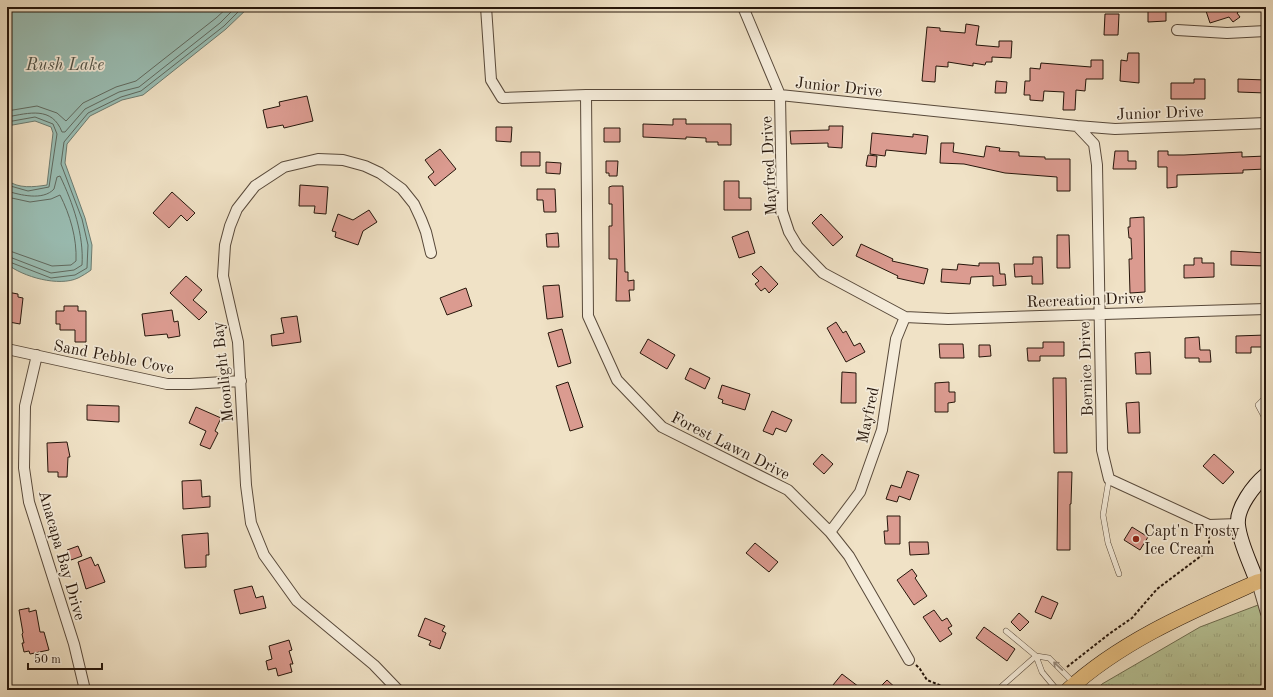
<svg xmlns="http://www.w3.org/2000/svg" width="1273" height="697" viewBox="0 0 1273 697" font-family="'Old Standard TT',serif">
	<style>
		.park { fill: url(#park-tufts); stroke: #6e6d51 }
		.water { fill: #9abeb4; stroke: #6c7b70 }
		.lines { fill: none; stroke-linecap: round; stroke-linejoin: round }
		.shore { stroke: #606a60; stroke-width: 1 }
		.building { fill: #db9b90; stroke: #26160b }
		.lane-casing { stroke: #58493a; stroke-width: 6 }
		.street-casing { stroke: #58493a; stroke-width: 12 }
		.secondary-casing { stroke: #26160b; stroke-width: 16 }
		.primary-casing { stroke: #26160b; stroke-width: 16 }
		.path { stroke: #26160b; stroke-width: 2; stroke-dasharray: 3 2; stroke-linecap: butt }
		.lane { stroke: #f5ecda; stroke-width: 5 }
		.street { stroke: #f5ecda; stroke-width: 10 }
		.secondary { stroke: #f5ecda; stroke-width: 14 }
		.primary { stroke: #e8c183; stroke-width: 15 }
		.oneway { stroke: #988c7d }
		.poi-dot { fill: #8f2418; stroke: #f5ecda; stroke-width: 1.5 }
		.labels { text-anchor: middle; stroke-width: 3.5; stroke-linejoin: round; paint-order: stroke }
		.street-label { font-size: 16px; fill: #26160b; stroke: #f5ecda }
		.poi-label { font-size: 16px; fill: #26160b; stroke: #f5ecda; text-anchor: start }
		.water-label { font-size: 17px; font-style: italic; fill: #4f5146; stroke: #f5ecda }
	</style>
	<defs>
		<pattern id="park-tufts" width="24" height="20" patternUnits="userSpaceOnUse"><rect width="24" height="20" fill="#b7c497"/><path d="M3 7l-1-3M5 7V3M7 7l1-3M15 17l-1-3M17 17v-4M19 17l1-3" fill="none" stroke="#9da881"/></pattern>
	</defs>
	<rect width="100%" height="100%" fill="#f0e2c6"/>
	<filter id="stains"><feTurbulence type="fractalNoise" baseFrequency=".005" numOctaves="4"/><feColorMatrix values="0 0 0 0 .2 0 0 0 0 .09 0 0 0 0 .02 0 0 0 .5 -.17"/></filter>
	<radialGradient id="worn" r=".72"><stop offset=".6" stop-color="#630" stop-opacity="0"/><stop offset="1" stop-color="#630" stop-opacity=".3"/></radialGradient>
	<path class="park" d="M1266,602v88h-170l6,-6 98,-57z"/>
	<path class="water" d="M10,7h239l-23,22 -83,66 -21,5 -32,16 -23,28 -2,19 20,55 7,27 -1,25c-4,3 -9,6 -13,8 -19,9 -55,-1 -71,-14v-84c11,9 27,7 40,5l6,-52 -2,-6 -16,-6 -28,5v-117z"/>
	<g class="lines">
		<path class="shore" d="M7,111l30,-5 20,7 9,8 17,-18 33,-16 20,-6 80,-63 12,-11
			M7,117c22,-4 45,-11 55,15h3l20,-23 34,-17 20,-5 81,-64 16,-16
			M7,122l28,-5 18,7 4,10 -8,53 -21,4 -21,-6
			M7,191c13,4 36,10 47,-2l3,-12 3,-1c13,27 24,59 22,89l-8,5 -23,3 -44,-17
			M7,197l23,5 21,-3 9,-4c10,20 17,43 16,66l-5,4 -19,1 -45,-16
			M7,261l44,17 24,-3 12,-7 1,-23 -6,-26 -21,-55 3,-22 24,-29 33,-16 20,-6 83,-65 19,-19"/>
	</g>
	<path class="building" d="M1148,7h18v14l-18,1z
		M1210,7h34l-7,6 3,4 -7,5 -4,-5 -19,6 -5,-15z
		M1105,14h14l-1,21h-14z
		M966,24l13,2 -3,19 23,2v-6h13l-1,17 -19,-1v5h-6l-1,3 -12,-2v3l-25,-4v5l-12,-1 -1,16 -13,-1 5,-54 13,1v3l25,2z
		M1128,53h11v30l-19,-2 1,-21 6,1z
		M1091,60h12v19h-17l-1,12 -9,-1 -1,20h-12l1,-18 -20,-1 -1,10 -13,-1v-5h-6l1,-14h5v-13l10,1 1,-6 50,4z
		M1194,79h11v20h-34v-16h23z
		M1238,79l28,1v13l-28,-1z
		M996,81l11,1 -1,11h-11z
		M307,96l6,25 -29,7 -1,-3 -16,3 -4,-18 17,-4 -1,-4z
		M673,119h13v5h45v21h-13v-3h-12v-4l-20,-1v2l-43,-2v-13l30,1z
		M829,126h14l-1,22 -14,-1v-4l-37,1 -1,-13 39,-1z
		M496,127h16l-1,15 -15,-1z
		M604,128h16v14h-16z
		M872,133l41,4v-3l15,2 -2,18 -40,-4 -1,6 -15,-2z
		M941,143h13l-1,9 31,5 2,-11 14,2 -1,3 20,1v4l26,1v2h25v32h-13v-14l-52,-4 -41,-9 -24,-1z
		M440,149l16,20 -21,17 -7,-9 6,-5 -9,-12z
		M1115,151h13v10h8v8h-23z
		M1158,151h10v4h16l58,-3v5l24,-1v13l-23,1v3l-66,2v12l-10,1v-21h-9z
		M521,152h19v14h-19z
		M868,155l9,1 -1,11 -10,-1z
		M606,161h12l-1,15h-8v-3h-3z
		M546,162l15,1 -1,11 -14,-1z
		M724,181h15v17h12v12h-27z
		M300,185l28,2 -2,27 -12,-1 1,-7h-16z
		M612,186h11l2,86h3v9l6,-1v10h-5l1,11h-14l1,-42h-8v-33h3v-22h-3v-17z
		M537,189h18l1,23h-12l-1,-12h-6z
		M172,192l23,21 -8,8 -6,-6 -12,13 -16,-15z
		M369,210l8,12 -14,9 -5,14 -23,-8 1,-5 -4,-1 6,-17 15,6z
		M821,214l22,23 -10,9 -21,-23z
		M1144,217l1,75 -15,1 -1,-34h3l-1,-21h-2l-1,-11h2v-9z
		M748,231l7,22 -16,5 -7,-21z
		M558,233l1,14h-12l-1,-13z
		M1057,235h12l1,33h-13z
		M861,244l32,15 -1,2 36,8 -4,15 -27,-6 1,-2 -42,-20z
		M1231,251l35,2v13l-35,-1z
		M1033,257h9l1,27h-11v-8l-17,1 -1,-13h19z
		M1194,258h8v5h12v14l-30,1v-13h10z
		M979,263h20l1,11h5l1,11 -13,1v-10l-22,1 -1,7 -29,-2 1,-13 15,1 1,-6 21,2z
		M761,266l17,18 -9,9 -4,-5 -4,3 -6,-7 4,-3 -7,-7z
		M186,276l16,14 -9,10 14,12 -8,8 -29,-27z
		M559,285l4,32 -16,2 -4,-33z
		M466,288l6,18 -25,9 -7,-17z
		M7,292l11,2v3l5,1 -3,26 -11,-2 1,-7 -3,-1z
		M64,306h14v5h8v31h-11v-12h-15v-6h-4v-13h8z
		M172,310l2,12 4,-1 2,15 -12,2 -1,-4 -22,2 -3,-22z
		M297,316l4,26 -29,4 -1,-11 13,-2 -3,-15z
		M836,322l7,11 3,-2 8,15 6,-3 5,9 -19,10 -19,-34z
		M562,329l9,34 -13,4 -10,-34z
		M1266,335v12h-15v6h-15v-17z
		M1199,337l1,13h10l1,12h-12v-4h-14v-20z
		M648,339l27,16 -8,14 -27,-16z
		M1043,342h21v14h-24v5h-12l-1,-13h16z
		M939,344h24l1,14h-24z
		M979,345h11l1,11 -12,1z
		M1150,352l1,22h-15l-1,-21z
		M690,368l20,10 -5,11 -20,-10z
		M842,372l14,1v30h-15z
		M1053,378h13l1,75h-13z
		M568,382l15,45 -13,4 -14,-45z
		M949,382v10h6v10l-7,1v9h-13v-29z
		M722,385l28,9 -5,16 -23,-7 1,-3 -5,-2z
		M1139,402l1,31h-12l-2,-30z
		M87,405l32,1v16l-32,-2z
		M196,407l25,11 -6,13 3,2 -8,16 -10,-4 6,-14 -17,-8z
		M772,411l20,9 -6,12 -10,-4 -3,7 -10,-4z
		M67,442l3,15h-2l-1,20h-9v-5h-10l-1,-29z
		M822,454l11,10 -9,10 -11,-10z
		M1214,454l20,18 -11,12 -20,-18z
		M907,471l12,4 -9,25 -11,-4 -2,6 -11,-3 5,-14 10,3z
		M1058,472h14l-1,32h-1v46h-13z
		M201,480l1,17 8,-1v11l-27,2 -1,-28z
		M887,516h13v28h-15l-1,-13h4z
		M1132,527l16,10 -8,13 -16,-10z
		M208,533l1,22h-3v12l-21,1 -3,-33z
		M909,542h19l1,12 -19,1z
		M755,543l23,19 -9,10 -23,-19z
		M78,546l4,10 -11,4 -4,-10z
		M91,557l4,9 3,-2 7,18 -19,7 -8,-27z
		M912,569l5,7 -2,2 12,18 -13,9 -17,-25z
		M252,586l4,12 7,-2 3,12 -26,6 -6,-24z
		M1042,596l16,7 -7,16 -16,-7z
		M29,608v4l7,-2 4,22h4l5,18 -19,4 -1,-3 -5,1 -2,-9h2l-2,-9 1,-1 -4,-23z
		M934,610l8,11 5,-3 5,8 -4,2 4,6 -12,8 -17,-25z
		M1019,613l10,9 -9,9 -9,-9z
		M425,618l20,8 -3,5 4,2 -6,16 -11,-4 2,-4 -13,-5z
		M984,627l31,22 -8,12 -31,-23z
		M289,640l3,10 -3,1 4,13h-3l2,8 -14,4 -2,-8 -8,2 -2,-9 6,-2 -3,-13z
		M842,674l21,16h-25l-5,-5z
		M887,680l11,10h-21z"/>
	<g class="lines">
		<defs>
			<path id="lane" d="M1266,397l-8,8 8,15
				M1109,479l-6,36 5,28 11,31
				M1006,631l30,25 13,2 25,25
				M1036,656l6,16 15,18
				M1002,686l34,-30"/>
			<path id="street" d="M486,7l5,73 11,18 84,-3h194l297,31 38,3 151,-6
				M743,7l37,88 2,116 7,21 9,15 25,26 82,44 43,2 318,-10
				M1177,30l50,3 39,-2
				M586,95l2,221 29,64 45,47 126,63 42,42 19,24 60,104
				M1077,126l17,18 3,21 5,285 7,29 100,46 29,-1
				M7,349l160,35h23l51,-3
				M37,355l-12,51 -1,62 5,34 45,142 11,46
				M830,532l30,-40 22,-62 14,-91 9,-22
				M1257,582l9,31
				M398,690l-24,-25 -77,-64 -33,-46 -13,-32 -5,-38 -8,-143 -15,-66 2,-31 5,-19 7,-17 18,-23 29,-19 34,-8 25,1 22,6 15,7 22,16 12,15 7,15 5,13 5,21"/>
			<path id="secondary" d="M1257,582c-6,-18 -17,-38 -19,-57 -2,-17 16,-40 28,-50"/>
			<path id="primary" d="M1068,690c53,-49 124,-79 189,-108l9,-2"/>
		</defs>
		<use href="#lane" class="lane-casing"/>
		<use href="#street" class="street-casing"/>
		<use href="#secondary" class="secondary-casing"/>
		<use href="#primary" class="primary-casing"/>
		<path class="path" d="M916,665l4,4 7,11 25,10
			M1067,667l42,-33 23,-16 25,-29 48,-36 4,-9v-10
			M1255,690l11,-6"/>
		<use href="#lane" class="lane"/>
		<use href="#street" class="street"/>
		<use href="#secondary" class="secondary"/>
		<use href="#primary" class="primary"/>
	</g>
	<defs><path id="oneway-shaft" d="M-6 0H5M1.5-3L5.5 0L1.5 3" fill="none" stroke-width="1.6" stroke-linecap="round" stroke-linejoin="round"/></defs>
	<use class="oneway" href="#oneway-shaft" transform="translate(1058 666) rotate(-137)"/>
	<circle class="poi-dot" cx="1136" cy="539" r="4"/>
	<g class="labels">
		<g class="street-label">
			<text transform="translate(839 86) rotate(6)" y="6">Junior Drive</text>
			<text transform="translate(1160 112) rotate(-2)" y="6">Junior Drive</text>
			<text transform="translate(768 166) rotate(-93)" y="6">Mayfred Drive</text>
			<text transform="translate(1085 299) rotate(-2)" y="6">Recreation Drive</text>
			<text transform="translate(114 356) rotate(11)" y="6">Sand Pebble Cove</text>
			<text transform="translate(1085 369) rotate(-92)" y="6">Bernice Drive</text>
			<text transform="translate(222 372) rotate(-96)" y="6">Moonlight Bay</text>
			<text transform="translate(867 415) rotate(-78)" y="6">Mayfred</text>
			<text transform="translate(731 445) rotate(27)" y="6">Forest Lawn Drive</text>
			<text transform="translate(63 555) rotate(74)" y="6">Anacapa Bay Drive</text>
		</g>
		<g class="poi-label">
			<text x="1144" y="536">Capt'n Frosty<tspan x="1144" dy="18">Ice Cream</tspan></text>
		</g>
		<g class="water-label">
			<text x="65" y="70">Rush Lake</text>
		</g>
	</g>
	<rect width="1273" height="697" fill="none" stroke="#f0e2c6" stroke-width="24"/>
	<rect x="8" y="8" width="1257" height="681" fill="none" stroke="#26160b" stroke-width="2"/>
	<rect x="12" y="12" width="1249" height="673" fill="none" stroke="#26160b"/>
	<path d="M28 663v6h74v-6" fill="none" stroke="#26160b" stroke-width="2"/>
	<text x="34" y="663" font-size="12" fill="#26160b" stroke="#f5ecda" stroke-width="3" paint-order="stroke">50 m</text>
	<rect width="100%" height="100%" filter="url(#stains)"/>
	<rect width="100%" height="100%" fill="url(#worn)"/>
</svg>
